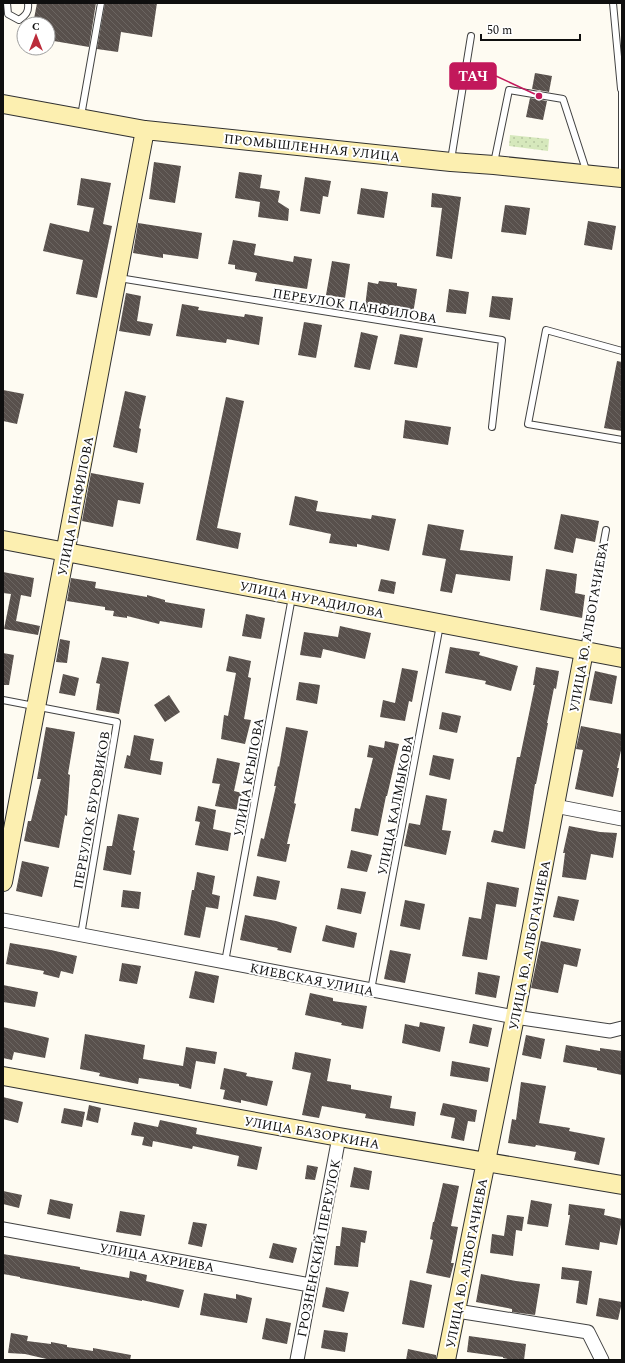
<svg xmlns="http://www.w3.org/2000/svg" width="625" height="1363" viewBox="0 0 625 1363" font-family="Spectral,serif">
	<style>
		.grass { fill: url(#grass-dots) }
		.building { fill: url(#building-back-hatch) }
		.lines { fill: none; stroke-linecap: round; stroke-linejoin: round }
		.lane-casing { stroke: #424242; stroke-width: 8 }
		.street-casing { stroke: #424242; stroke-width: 15 }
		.secondary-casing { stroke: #313131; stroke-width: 20 }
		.lane { stroke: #fff; stroke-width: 6 }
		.street { stroke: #fff; stroke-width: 13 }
		.secondary { stroke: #fcefb0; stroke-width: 18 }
		.labels { text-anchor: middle; stroke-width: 4; stroke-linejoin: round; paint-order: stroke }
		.street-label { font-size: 13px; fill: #0f0f0f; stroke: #fff }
		.leader { fill: none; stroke: #c2185b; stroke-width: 1.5 }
		.callout-dot { fill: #c2185b; stroke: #fff; stroke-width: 1.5 }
		.callout { fill: #c2185b; stroke: #c2185b; stroke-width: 1.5 }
		.callout-label { font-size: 14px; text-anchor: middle; font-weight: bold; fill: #fff }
	</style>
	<defs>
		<pattern id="grass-dots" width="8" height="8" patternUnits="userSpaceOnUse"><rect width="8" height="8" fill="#d6e8bc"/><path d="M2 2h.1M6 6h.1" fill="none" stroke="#b6c6a0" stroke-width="1.8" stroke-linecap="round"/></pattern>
		<pattern id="building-back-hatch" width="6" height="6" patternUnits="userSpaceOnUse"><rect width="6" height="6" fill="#58504c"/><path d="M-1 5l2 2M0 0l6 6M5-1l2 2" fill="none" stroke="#6b6561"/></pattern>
	</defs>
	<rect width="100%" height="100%" fill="#fefbf2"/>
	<path class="grass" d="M510,135l39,4 -1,12 -39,-5z"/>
	<path class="building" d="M37,3h59l-7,44 -41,-7v-16h-15z
		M105,3h52l-5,34 -31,-5 -3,20 -21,-3z
		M535,73l17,3 -3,16 -17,-3z
		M530,98l17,3 -4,19 -17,-3z
		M154,162l27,4 -6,37 -26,-4z
		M239,172l23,3 -2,13 20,3 -2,11 11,7 -1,12 -30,-4 2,-15 -25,-4z
		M305,177l26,4 -3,16 -5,-1 -3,18 -20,-3z
		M81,178l30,5 -8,41 9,2 -15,72 -21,-4 7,-34 -40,-9 7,-28 39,9 5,-24 -17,-3z
		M361,188l27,4 -4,26 -27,-4z
		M432,193l29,4 -9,62 -16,-3 6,-48 -11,-1z
		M505,205l25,3 -4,27 -25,-3z
		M588,221l28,5 -4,24 -28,-5z
		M138,223l64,10 -4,26 -35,-5v4l-30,-5z
		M233,240l23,4 -2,11 39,7 1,-6 18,3 -5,30 -52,-8 2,-8 -22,-4v-4l-7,-1z
		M332,261l18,3 -5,34 -19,-3z
		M379,281l18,2v3l20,3 -4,25 -48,-7 3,-25 10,2z
		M449,289l20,3 -3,22 -20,-2z
		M126,293l15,3 -4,25 16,3 -3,12 -31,-5z
		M492,296l21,2 -3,22 -21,-3z
		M182,304l17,3 -1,3 46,7 1,-3 18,3 -4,28 -32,-6 -1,4 -50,-7z
		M304,322l18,3 -6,33 -18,-3z
		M361,332l17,4 -8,34 -16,-3z
		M400,334l23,4 -6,30 -23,-4z
		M617,361l5,1v69l-18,-3z
		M3,390l21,4 -7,30 -14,-3z
		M125,391l21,5 -7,32 2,1 -4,24 -24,-6z
		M226,397l18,4 -27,127 24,5 -3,16 -42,-9z
		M405,420l46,7 -3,18 -45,-7z
		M91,473l53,10 -4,21 -22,-4 -5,27 -31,-6z
		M295,496l23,5 -2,10 55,8 1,-4 24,4 -7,32 -32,-7v3l-28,-4 2,-9 -42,-9z
		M561,514l38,7 -4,21 -19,-4 -3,15 -19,-4z
		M428,524l36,6 -4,20 53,6 -3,25 -54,-7 -4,19 -12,-2 6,-32 -24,-4z
		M546,569l31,5 -2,19 10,2 -3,23 -42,-8z
		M3,572l31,6 -3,19 -10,-2 -5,26 24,5 -2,9 -34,-6 7,-35 -8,-1z
		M71,578l25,4 -1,6 52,9v-2l18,5v2l40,7 -3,19 -42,-7 -1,3 -32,-8v2l-14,-2 1,-5 -9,-1v-3l-38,-6z
		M381,579l15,3 -2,12 -16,-3z
		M246,614l19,4 -4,21 -19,-3z
		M340,626l31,7 -6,26 -42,-10 -2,9 -21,-3 4,-23 34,5z
		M60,639l10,2 -3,22 -11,-1z
		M450,647l30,5 -1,3 39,11 -7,25 -26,-7 1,-3 -41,-8z
		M3,653l11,2 -5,30h-6z
		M229,656l22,5 -3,16 3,1 -7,41 7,1 -6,24 -24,-5 3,-24 4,1 8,-43 -10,-2z
		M102,657l27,5 -10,52 -23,-4 4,-26 -4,-1z
		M536,667l23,4 -3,18 -2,-1 -7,35h1l-4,21 -8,40h-1l-10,65 -34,-7 3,-12 9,2 14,-75h3l15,-72h-2z
		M402,668l16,3 -6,31 -3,-1 -4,20 -25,-4 3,-17 12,3z
		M595,671l22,5 -5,28 -23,-4z
		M63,674l16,4 -4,18 -16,-3z
		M299,682l21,3 -3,19 -21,-4z
		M169,695l11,17 -15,10 -11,-17z
		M442,712l19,4 -4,17 -18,-4z
		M581,726l41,8v12l-5,22h2l-6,29 -38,-8 8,-39 -7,-1z
		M46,727l29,5 -7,42 2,1 -3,41 -2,-1 -6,33 -35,-7 4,-20h3l10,-42h-4z
		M286,727l22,4 -14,72 2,1 -9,40h3l-4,18 -29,-6 4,-18 3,1 12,-53h-2l4,-20 1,1z
		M134,735l20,4 -4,21 13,2 -2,13 -37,-7 3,-13 3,1z
		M385,741l14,3 -12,52h-1l-8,40 -27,-5 4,-23 5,1 13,-51 -6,-1 2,-12 15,3z
		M433,755l21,4 -4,21 -21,-5z
		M217,758l23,5 -6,28 8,2 -4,17 -23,-4 5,-22 -8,-1z
		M426,795l21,4 -5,31 9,1 -5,24 -42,-9 5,-23 11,2z
		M198,806l18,4 -3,19 18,4 -3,18 -33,-6 5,-23 -5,-1z
		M118,814l21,4 -6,32 2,1 -4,24 -28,-5 4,-24h5z
		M569,826l31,6 17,1 -4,25 -22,-4 -5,26 -24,-3 3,-24h-2z
		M351,850l21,5 -5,17 -20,-4z
		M22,861l27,6 -7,30 -26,-6z
		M197,872l18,4 -3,18 8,2 -2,13 -12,-2 -6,31 -16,-3 8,-45h2z
		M257,876l23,5 -4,19 -23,-4z
		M487,882l32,6 -3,19 -20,-3 -9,56 -25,-4 7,-39 12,2z
		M341,888l25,4 -5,22 -24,-5z
		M123,890l18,2 -2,17 -18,-2z
		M558,896l21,4 -5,21 -21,-4z
		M405,900l20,4 -5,26 -20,-4z
		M245,915l31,6 21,6 -6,26 -14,-3 1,-2 -38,-8z
		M326,925l31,8 -3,15 -32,-7z
		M541,941l40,8 -4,18 -13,-3 -6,29 -27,-5z
		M10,943l41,7 26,6 -4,18 -12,-3 -2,7 -16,-4 1,-3 -38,-7z
		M390,950l21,4 -6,29 -21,-4z
		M122,963l19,3 -4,18 -18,-3z
		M195,971l24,5 -5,27 -25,-5z
		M478,972l22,4 -4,22 -21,-4z
		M3,985l35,7 -3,15 -32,-5z
		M310,993l23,5v3l34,5 -4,23 -22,-4 1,-2 -37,-8z
		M420,1022l25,5 -5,25 -38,-9 3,-19 14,3z
		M473,1024l19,4 -4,19 -19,-4z
		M3,1027l46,11 -4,20 -31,-6 -2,8 -9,-2z
		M85,1034l60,11 -2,14 40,7 3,-19 31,5 -2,12 -19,-3 -5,28 -12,-3v-2l-40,-6 -1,6 -39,-8 1,-3 -20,-4z
		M526,1035l19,4 -4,20 -19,-4z
		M566,1045l34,6v-3l22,3v24l-25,-5v-2l-34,-6z
		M295,1052l36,7 -4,22 24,4v4l41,7 -2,12 26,4 -2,14 -49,-8 1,-4 -44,-8 -3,12 -17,-3 9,-42 -19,-4z
		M452,1061l38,7 -2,14 -38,-6z
		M224,1068l23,5 -1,3 27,5 -6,25 -26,-6v3l-18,-4 2,-9 -5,-1z
		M521,1082l25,4 -7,37 31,5 -1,3 36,7 -6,27 -25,-5 2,-8 -40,-7 -1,2 -27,-4 4,-24 4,1z
		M3,1097l20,5 -5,21 -15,-4z
		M443,1103l34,7 -2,12 -7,-1 -4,20 -13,-3 4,-20 -15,-3z
		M89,1105l12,3 -3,15 -12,-3z
		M64,1108l21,4 -3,15 -21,-4z
		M160,1120l37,8 -1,6 66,13 -5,23 -20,-4 2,-10 -46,-10 -1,3 -39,-8 -1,6 -10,-2 2,-8 -13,-2 3,-13 24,5z
		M307,1165l11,2 -3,13 -10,-1z
		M354,1167l18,4 -3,19 -19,-3z
		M443,1183l16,3 -8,40 7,1 -7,36h3l-4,15 -24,-5 7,-33 -3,-1 3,-17h1z
		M3,1191l19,4 -3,13 -16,-4z
		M50,1199l23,5 -3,15 -23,-5z
		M531,1200l21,4 -4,23 -21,-3z
		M569,1204l36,5 -1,6 18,4 -5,26 -17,-3 -1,8 -34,-5 5,-30h-2z
		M120,1211l25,4 -4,21 -25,-4z
		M507,1215l17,2 -2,14 -6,-1 -3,26 -23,-3 2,-19 12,2z
		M193,1222l14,2 -5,23 -14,-3z
		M342,1227l25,4 -2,12 -4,-1 -3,25 -24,-2 2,-19h4z
		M273,1243l24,5 -4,15 -24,-5z
		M3,1254l77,13v2l49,9 1,-7 17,4 -1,6 38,9 -5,18 -37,-8v1l-85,-16 -37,-7v-1l-17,-3z
		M562,1267l30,4 -5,34 -11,-2 3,-22 -18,-2z
		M481,1274l35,7 24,3 -5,31 -23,-3v-3l-36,-7z
		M410,1280l22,5 -8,43 -22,-4z
		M326,1287l23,5 -5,20 -22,-5z
		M204,1293l32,6v-5l16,4 -5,25 -47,-8z
		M599,1298l23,4 -4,18 -22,-4z
		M266,1318l25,5 -4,21 -25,-5z
		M324,1330l24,3 -3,19 -24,-4z
		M11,1333l17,3 -1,5 24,3v-2l16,3v2l26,4v-3l38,7 -1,5h-79l-26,-6 -17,-1z
		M469,1336l57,8 -2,16h-11l-10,-2v-1l-36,-5z
		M408,1349l28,6v5h-30z"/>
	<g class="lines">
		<defs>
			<path id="lane" d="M7,3l1,11 11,6c7,-5 10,-8 9,-17
				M613,3l8,86
				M81,116l20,-113
				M451,160l20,-124
				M494,163l15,-73 54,9 24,74
				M622,177v-92
				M119,278l383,62 -10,87
				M622,351l-76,-21 -18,94 94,16
				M584,649l22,-119
				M3,700l114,22 -36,213
				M225,962l67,-365
				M371,990l69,-365"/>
			<path id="street" d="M555,806l67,13
				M3,920l512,97 95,14 12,-3
				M3,1229l307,56
				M457,1311l131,21 14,28
				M297,1360l42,-223"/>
			<path id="secondary" d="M3,104l142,26 306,32 43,3 128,13
				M3,540l619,118
				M3,882l142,-752
				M3,1076l336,61 283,48
				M446,1360l69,-343 69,-366"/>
		</defs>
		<use href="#lane" class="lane-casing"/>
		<use href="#street" class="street-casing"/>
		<use href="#secondary" class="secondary-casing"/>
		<use href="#lane" class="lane"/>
		<use href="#street" class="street"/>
		<use href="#secondary" class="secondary"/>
	</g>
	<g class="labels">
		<g class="street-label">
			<text transform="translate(312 147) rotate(6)" y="5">ПРОМЫШЛЕННАЯ УЛИЦА</text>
			<text transform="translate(355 305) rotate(9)" y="5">ПЕРЕУЛОК ПАНФИЛОВА</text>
			<text transform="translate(75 506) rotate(-79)" y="5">УЛИЦА ПАНФИЛОВА</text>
			<text transform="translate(312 599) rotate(11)" y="5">УЛИЦА НУРАДИЛОВА</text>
			<text transform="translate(588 627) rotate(-80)" y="5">УЛИЦА Ю. АЛБОГАЧИЕВА</text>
			<text transform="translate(248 777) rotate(-80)" y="5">УЛИЦА КРЫЛОВА</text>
			<text transform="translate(395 805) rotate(-79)" y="5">УЛИЦА КАЛМЫКОВА</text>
			<text transform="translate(91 810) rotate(-80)" y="5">ПЕРЕУЛОК БУРОВИКОВ</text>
			<text transform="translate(529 945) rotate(-79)" y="5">УЛИЦА Ю. АЛБОГАЧИЕВА</text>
			<text transform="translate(312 979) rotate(11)" y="5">КИЕВСКАЯ УЛИЦА</text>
			<text transform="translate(312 1132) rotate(10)" y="5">УЛИЦА БАЗОРКИНА</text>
			<text transform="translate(318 1248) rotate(-79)" y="5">ГРОЗНЕНСКИЙ ПЕРЕУЛОК</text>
			<text transform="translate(157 1257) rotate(10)" y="5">УЛИЦА АХРИЕВА</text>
			<text transform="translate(466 1263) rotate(-79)" y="5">УЛИЦА Ю. АЛБОГАЧИЕВА</text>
		</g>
	</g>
	<path class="leader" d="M539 96L496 76"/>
	<circle class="callout-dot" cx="539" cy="96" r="4"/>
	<rect class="callout" x="450" y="63" width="46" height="26" rx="4"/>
	<g class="callout-label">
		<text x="473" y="81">ТАЧ</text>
	</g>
	<rect width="625" height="1363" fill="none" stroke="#0f0f0f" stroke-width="8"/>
	<g transform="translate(36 36)"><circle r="19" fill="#ffffff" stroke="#9f9f9f"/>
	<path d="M0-3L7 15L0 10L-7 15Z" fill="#bb2b3a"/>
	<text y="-6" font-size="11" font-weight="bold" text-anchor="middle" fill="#0f0f0f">С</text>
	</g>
	<path d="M481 34v6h99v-6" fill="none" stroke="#0f0f0f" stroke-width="2"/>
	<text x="487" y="34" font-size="12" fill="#0f0f0f" stroke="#ffffff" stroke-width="3" paint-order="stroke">50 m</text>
</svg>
